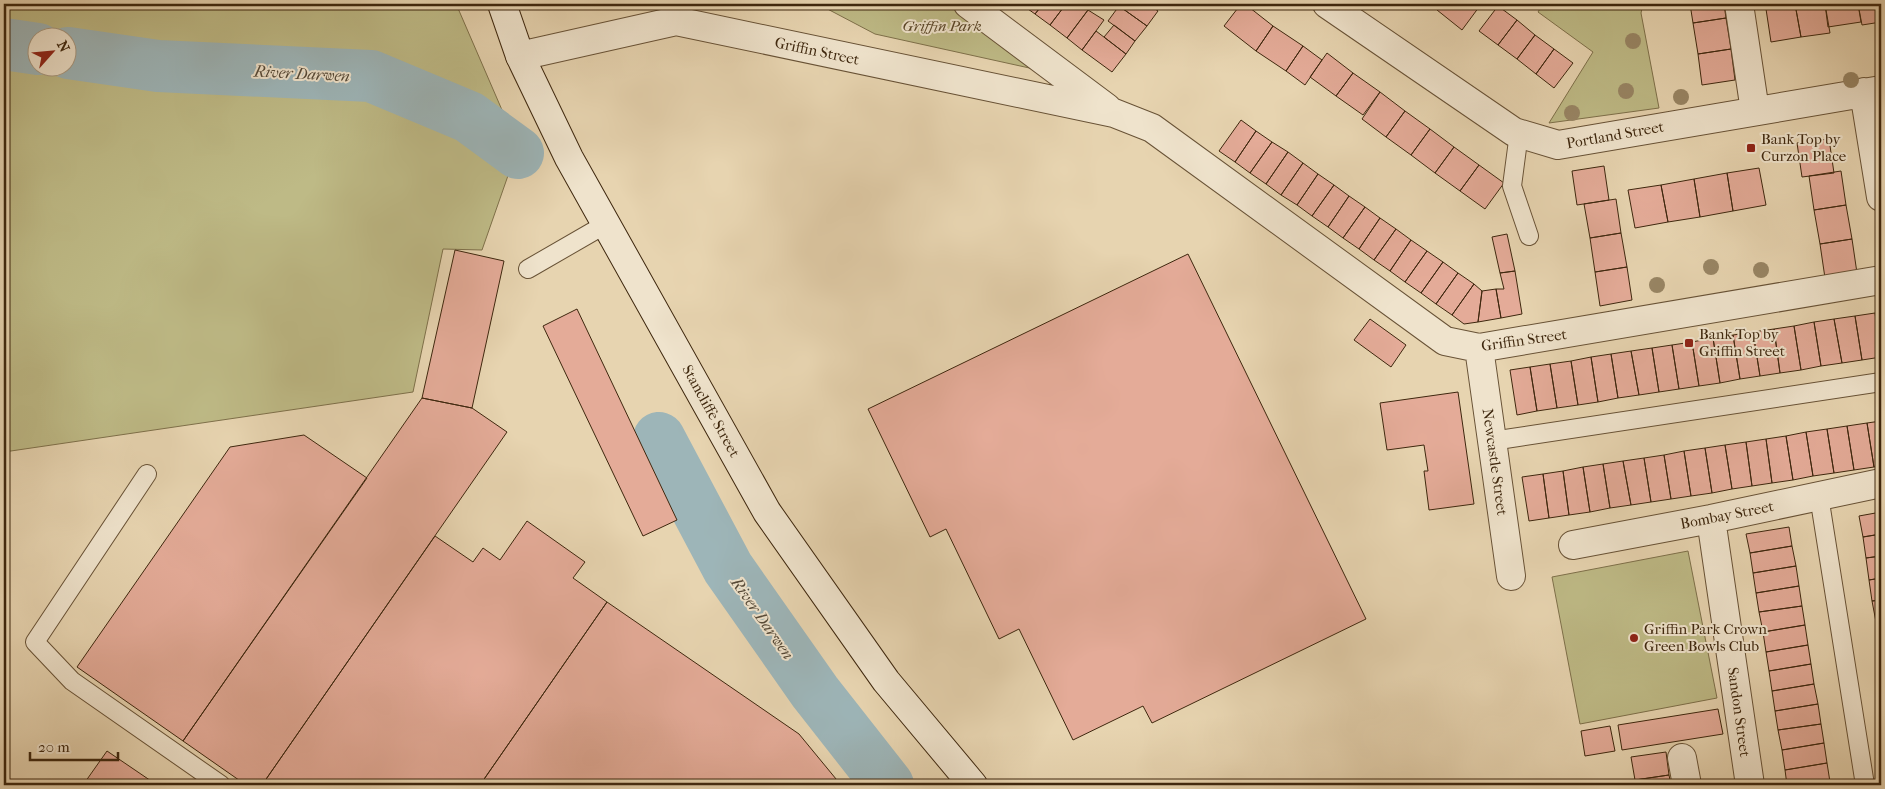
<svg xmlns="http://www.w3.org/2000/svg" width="1885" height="789" viewBox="0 0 1885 789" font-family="'IM FELL French Canon',serif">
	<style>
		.green { fill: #beba86; stroke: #7e704a; fill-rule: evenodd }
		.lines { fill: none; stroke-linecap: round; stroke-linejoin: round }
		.river { stroke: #9db5b8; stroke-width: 52 }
		.building { fill: #e4ab98; stroke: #3e270e }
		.lane-casing { stroke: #685236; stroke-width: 20 }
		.street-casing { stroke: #685236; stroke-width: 30 }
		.secondary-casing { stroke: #3e270e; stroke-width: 30 }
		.lane { stroke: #efe3cc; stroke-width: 18 }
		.street { stroke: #efe3cc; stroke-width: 28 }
		.secondary { stroke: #efe3cc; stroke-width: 28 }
		.tree { fill: #988564 }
		.poi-dot { fill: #8f2418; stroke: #efe3cc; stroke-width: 2 }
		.labels { text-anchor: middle; stroke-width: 4; stroke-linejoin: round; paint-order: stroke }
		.park-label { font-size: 15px; font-style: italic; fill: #584426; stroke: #efe3cc }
		.street-label { font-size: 15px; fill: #3e270e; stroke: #efe3cc }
		.poi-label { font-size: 15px; fill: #3e270e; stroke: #efe3cc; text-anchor: start }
		.water-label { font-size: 16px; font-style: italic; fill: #564a38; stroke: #efe3cc }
	</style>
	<rect width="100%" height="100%" fill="#e7d4b0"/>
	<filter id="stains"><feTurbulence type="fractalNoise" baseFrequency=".004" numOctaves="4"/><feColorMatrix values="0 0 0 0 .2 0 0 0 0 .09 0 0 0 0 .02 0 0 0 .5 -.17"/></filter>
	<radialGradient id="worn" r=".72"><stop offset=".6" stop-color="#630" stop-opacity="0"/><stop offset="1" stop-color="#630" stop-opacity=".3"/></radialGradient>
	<path class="green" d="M4,4h436l17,2 61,141 -36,103 -39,-1 -30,143 -409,60zM38,38h30v30h-30z
		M818,4h151l74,67 -168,-37z
		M1543,4h100l-2,9 18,95 -110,15 44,-71 -55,-40z
		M1688,551l29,147 -137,26 -28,-147z"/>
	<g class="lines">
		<path class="river" d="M4,44l34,5
			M68,53l90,13 213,10 98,41 49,36
			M659,438l69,130 87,124 73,93"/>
	</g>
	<path class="building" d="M1021,4h22l-8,10z
		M1043,4h23l-16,21 -15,-11z
		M1066,4h15l7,6 -21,28 -17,-13z
		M1121,4h27l10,7 -11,15 -28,-20z
		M1241,4h4l28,22 -17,25 -32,-25z
		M1442,4h33l4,3 -17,23 -25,-20z
		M1690,4h34l2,14 -33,5z
		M1795,4l6,33 -30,5 -5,-33z
		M1795,4h30l5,29 -29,4z
		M1825,4h33l3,18 -33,5z
		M1858,4h23v18l-19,3z
		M1119,6l28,20 -12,15 -27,-20z
		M1498,6l19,14 -19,25 -19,-14z
		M1088,10l16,10 -22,30 -15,-12z
		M1726,18l5,31 -33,5 -5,-31z
		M1517,20l18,15 -18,24 -19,-14z
		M1114,25l21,16 -9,13 -22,-17z
		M1273,26l30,20 -17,25 -30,-20z
		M1096,31l30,23 -14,18 -30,-22z
		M1535,35l19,14 -18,25 -19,-15z
		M1303,46l19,14 -17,25 -19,-14z
		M1554,49l19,14 -19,25 -18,-14z
		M1731,49l4,31 -33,5 -4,-31z
		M1327,53l26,20 -17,23 -26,-19z
		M1353,73l27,19 -17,23 -27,-19z
		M1380,92l25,19 -19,26 -24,-18z
		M1405,111l25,18 -19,26 -25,-18z
		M1241,120l15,11 -21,31 -16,-11z
		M1430,129l24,18 -19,26 -24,-18z
		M1256,131l16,11 -22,31 -15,-11z
		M1829,139l5,34 -32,4 -5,-34z
		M1272,142l16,10 -22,32 -16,-11z
		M1454,147l25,18 -19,26 -25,-18z
		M1288,152l15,11 -22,32 -15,-11z
		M1303,163l15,11 -21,31 -16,-10z
		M1479,165l25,18 -19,26 -25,-18z
		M1604,166l5,34 -32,5 -5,-34z
		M1759,168l7,37 -33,6 -6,-38z
		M1841,171l5,34 -32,5 -5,-34z
		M1727,173l6,38 -33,6 -6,-38z
		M1318,174l16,11 -22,31 -15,-11z
		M1694,179l6,38 -32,5 -7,-37z
		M1334,185l15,11 -21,31 -16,-11z
		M1661,185l7,37 -33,6 -7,-38z
		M1349,196l16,11 -22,31 -15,-11z
		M1616,199l5,34 -31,5 -6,-34z
		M1846,205l6,34 -32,5 -6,-34z
		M1365,207l15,11 -21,31 -16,-11z
		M1380,218l16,11 -22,31 -15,-11z
		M1396,229l15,11 -21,31 -16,-11z
		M1621,233l6,34 -32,5 -5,-34z
		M1507,234l8,37 -15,2 -8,-36z
		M1852,239l5,34 -32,5 -5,-34z
		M1411,240l16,11 -22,31 -15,-11z
		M455,250l49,11 -32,147 -50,-10z
		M1427,251l16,11 -22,31 -16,-11z
		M1188,254l178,365 -214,104 -9,-17 -70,34 -54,-111 -20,10 -53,-110 -16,8 -62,-128z
		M1443,262l15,11 -22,31 -15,-11z
		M1627,267l5,33 -32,6 -5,-34z
		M1515,271l7,43 -21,4 -5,-29h8l-4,-16z
		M1458,273l16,11 -22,31 -16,-11z
		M1474,284l8,7 -4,31 -14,2 -12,-9z
		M1496,289l5,29 -23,4 4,-31z
		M577,309l100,211 -34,16 -100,-210z
		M1875,313l6,44 -19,3 -7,-44z
		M1855,316l7,44 -20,3 -8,-44z
		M1370,319l36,26 -15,22 -37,-27z
		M1834,319l8,44 -21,3 -7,-44z
		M1814,322l7,44 -20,4 -7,-44z
		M1794,326l7,44 -21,3 -6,-44z
		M1774,329l6,44 -20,3 -7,-44z
		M1753,332l7,44 -20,3 -7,-44z
		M1733,335l7,44 -20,4 -7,-45z
		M1713,338l7,45 -21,3 -7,-44z
		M1692,342l7,44 -20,3 -7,-44z
		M1672,345l7,44 -20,3 -7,-44z
		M1652,348l7,44 -20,3 -8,-44z
		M1631,351l8,44 -21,3 -7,-44z
		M1611,354l7,44 -20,4 -7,-45z
		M1591,357l7,45 -20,3 -7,-44z
		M1571,361l7,44 -21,3 -7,-44z
		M1550,364l7,44 -20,3 -7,-44z
		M1530,367l7,44 -20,4 -7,-45z
		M1458,392l16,112 -45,6 -5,-39h4l-4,-26 -37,5 -7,-47z
		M422,398l50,10 35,24 -245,353h-16l-63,-44z
		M1881,421v45l-7,1 -7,-44z
		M1867,423l7,44 -20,3 -7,-44z
		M1847,426l7,44 -20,3 -7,-44z
		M1827,429l7,44 -21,3 -7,-44z
		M1806,432l7,44 -20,4 -7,-44z
		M304,435l63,43 -184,263 -106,-74 153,-220z
		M1786,436l7,44 -21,3 -6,-44z
		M1766,439l6,44 -20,3 -6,-44z
		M1746,442l6,44 -20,3 -7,-44z
		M1725,445l7,44 -20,4 -7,-45z
		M1705,448l7,45 -21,3 -7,-45z
		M1684,451l7,45 -20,3 -7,-44z
		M1664,455l7,44 -20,3 -7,-44z
		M1644,458l7,44 -20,3 -8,-44z
		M1623,461l8,44 -21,3 -7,-44z
		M1603,464l7,44 -20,4 -7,-45z
		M1583,467l7,45 -21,3 -6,-44z
		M1563,471l6,44 -20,3 -6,-44z
		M1543,474l6,44 -20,3 -7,-44z
		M1881,512v22l-18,3 -4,-21z
		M527,521l58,41 -12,16 34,24 -127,183h-218l173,-249 38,26 10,-14 17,12z
		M1789,527l3,19 -42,7 -4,-19z
		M1881,534v22l-15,2 -3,-21z
		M1792,546l4,20 -43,7 -3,-20z
		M1881,556v22l-12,2 -3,-22z
		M1796,566l3,20 -43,7 -3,-20z
		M1881,578v22l-9,1 -3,-21z
		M1799,586l3,20 -43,6 -3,-19z
		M1881,600v21l-5,1 -4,-21z
		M607,602l192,132 42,51h-361z
		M1802,606l3,19 -42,7 -4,-20z
		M1881,621v22h-2l-3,-21z
		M1805,625l3,20 -42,7 -3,-20z
		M1808,645l3,19 -42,7 -3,-19z
		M1811,664l3,20 -42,7 -3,-20z
		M1814,684l4,20 -43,7 -3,-20z
		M1818,704l3,20 -43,6 -3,-19z
		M1718,709l5,25 -101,16 -4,-25z
		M1821,724l3,19 -42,7 -4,-20z
		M1610,726l5,25 -30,5 -4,-25z
		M1824,743l3,20 -42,7 -3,-20z
		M107,751l50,34h-74z
		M1666,752l3,23 -34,5 -4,-23z
		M1827,763l3,19 -17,3h-26l-2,-15z
		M1669,775l2,10h-35l-1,-5z"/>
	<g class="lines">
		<defs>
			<path id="lane" d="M1519,133l-7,53 17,50
				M528,269l78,-45
				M1492,441l389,-59
				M147,474l-112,168 37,39 149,104
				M1819,496l46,289"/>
			<path id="street" d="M968,4l139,104
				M1327,4l187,128 44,13 323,-55
				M1739,4l16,107
				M520,56l156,-35 438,92 38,15 293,213 34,7 402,-68
				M1864,92l17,105
				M1479,348l32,228
				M1711,519l39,266
				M1573,545l138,-26 170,-36
				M1682,758l5,27"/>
			<path id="secondary" d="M502,4l18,52 49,102 198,354 119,169 87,104"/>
		</defs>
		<use href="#lane" class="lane-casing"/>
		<use href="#street" class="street-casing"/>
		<use href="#secondary" class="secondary-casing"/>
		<use href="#lane" class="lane"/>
		<use href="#street" class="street"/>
		<use href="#secondary" class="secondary"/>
	</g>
	<g class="tree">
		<circle cx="1633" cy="41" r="8"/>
		<circle cx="1851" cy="80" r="8"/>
		<circle cx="1626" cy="91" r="8"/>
		<circle cx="1681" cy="97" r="8"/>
		<circle cx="1572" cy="113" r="8"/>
		<circle cx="1711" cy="267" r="8"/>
		<circle cx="1761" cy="270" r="8"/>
		<circle cx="1657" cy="285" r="8"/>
	</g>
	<g class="poi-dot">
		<rect x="1746" y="143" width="10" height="10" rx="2.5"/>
		<rect x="1684" y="338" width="10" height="10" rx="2.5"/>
		<circle cx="1634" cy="638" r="5"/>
	</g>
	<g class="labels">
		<g class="park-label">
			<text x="942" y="31">Griffin Park</text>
		</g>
		<g class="street-label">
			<text transform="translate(817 51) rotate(12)" y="5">Griffin Street</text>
			<text transform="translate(1615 135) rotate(-10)" y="5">Portland Street</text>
			<text transform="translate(1524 340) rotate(-8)" y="5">Griffin Street</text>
			<text transform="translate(711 411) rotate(61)" y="5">Stancliffe Street</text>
			<text transform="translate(1495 462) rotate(82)" y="5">Newcastle Street</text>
			<text transform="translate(1727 515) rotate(-11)" y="5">Bombay Street</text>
			<text transform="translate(1739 712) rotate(82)" y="5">Sandon Street</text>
		</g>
		<g class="poi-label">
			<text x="1761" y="144">Bank Top by<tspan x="1761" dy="17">Curzon Place</tspan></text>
			<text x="1699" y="339">Bank Top by<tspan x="1699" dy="17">Griffin Street</tspan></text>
			<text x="1644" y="634">Griffin Park Crown<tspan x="1644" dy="17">Green Bowls Club</tspan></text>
		</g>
		<g class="water-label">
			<text transform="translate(302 73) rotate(3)" y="6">River Darwen</text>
			<text transform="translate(763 618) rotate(55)" y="6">River Darwen</text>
		</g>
	</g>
	<rect width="1885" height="789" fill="none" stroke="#e7d4b0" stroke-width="20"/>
	<rect x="5" y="5" width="1875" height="779" fill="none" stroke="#3e270e" stroke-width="2.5"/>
	<rect x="10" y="10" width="1865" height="769" fill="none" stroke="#3e270e"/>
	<g transform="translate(52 52) rotate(63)"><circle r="24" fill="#efe3cc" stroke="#a89880"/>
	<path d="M0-4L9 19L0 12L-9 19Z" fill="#8f2418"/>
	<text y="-8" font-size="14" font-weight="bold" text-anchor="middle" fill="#3e270e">N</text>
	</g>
	<path d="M30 752v8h88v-8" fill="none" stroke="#3e270e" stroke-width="2.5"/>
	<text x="38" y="752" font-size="15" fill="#3e270e" stroke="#efe3cc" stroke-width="4" paint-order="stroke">20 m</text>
	<rect width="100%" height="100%" filter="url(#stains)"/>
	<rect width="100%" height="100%" fill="url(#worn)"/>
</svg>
